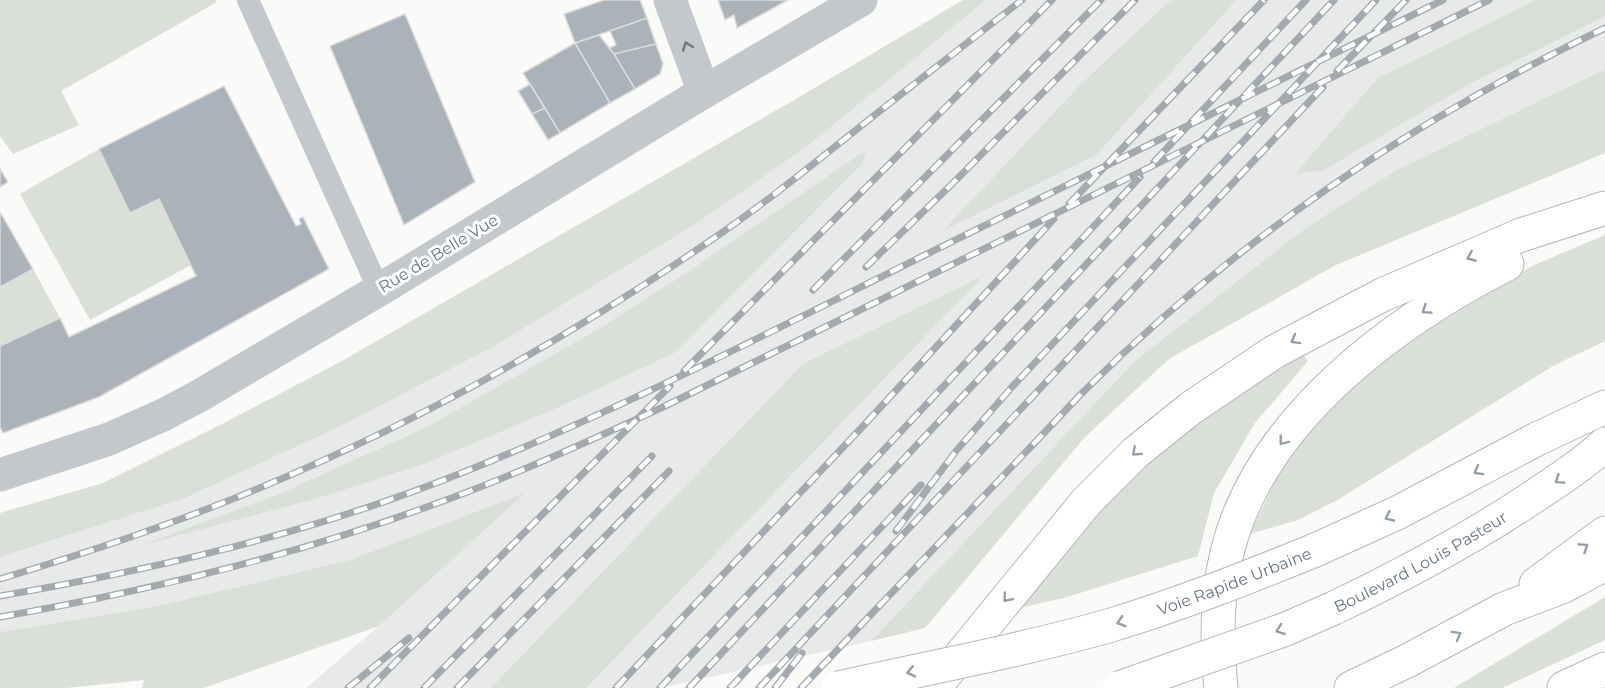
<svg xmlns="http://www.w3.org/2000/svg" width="1605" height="688" viewBox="0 0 1605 688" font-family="Montserrat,sans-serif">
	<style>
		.built { fill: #e8e9e9 }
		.green { fill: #dadfd7 }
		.building { fill: #aab3b9; stroke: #dcdcda; stroke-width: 1.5 }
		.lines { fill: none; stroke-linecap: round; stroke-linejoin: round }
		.highway-casing { stroke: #b4b9bd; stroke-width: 35 }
		.lane { stroke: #c3c8cc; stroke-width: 22 }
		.street { stroke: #c3c8cc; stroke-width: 33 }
		.highway { stroke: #fff; stroke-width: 33 }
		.rail-casing { stroke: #a2aab0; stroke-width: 7 }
		.rail { stroke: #fff; stroke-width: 4.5; stroke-dasharray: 14; stroke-linecap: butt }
		.highway-bridge-casing { stroke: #b4b9bd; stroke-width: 35; stroke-linecap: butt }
		.highway-bridge { stroke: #fff; stroke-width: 33 }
		.oneway { stroke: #6a7a87 }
		.oneway2 { stroke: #939fa8 }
		.labels { text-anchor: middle; stroke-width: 6; stroke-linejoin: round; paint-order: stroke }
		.street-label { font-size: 16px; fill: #657683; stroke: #fff }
	</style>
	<rect width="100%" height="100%" fill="#fafaf8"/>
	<path class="built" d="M986,0h619v69l-210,102 -88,56 -172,134 -264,280 -210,47h-355l73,-62 144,-132 -173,66 -197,47 -153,25v-75l185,-59 156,-72 150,-78 200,-121 115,-81z"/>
	<path class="green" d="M0,0h215l2,2 -156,89 18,34 -66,29 -13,-18z
		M963,0h23l-180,147 -115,80 -200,121 -150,78 -156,72 -185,59v-44l103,-30 119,-59 120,-63 447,-258z
		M1171,0h65l-140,155 -152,75 137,-146z
		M1536,0h69v16l-136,68 -145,86 -29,4 83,-96z
		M1605,69v84l-269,112 -167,94 -84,78 -160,191 -54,13 264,-280 172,-134 88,-56z
		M99,149l31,64 29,-14 32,66 -101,55 -70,-126z
		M866,150l-4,14 -188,189 -122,57 -123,52 -114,37 -176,47 138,-51 150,-68 170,-97 94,-60z
		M1605,235v106l-52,25 -214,133 -41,21 -48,14 32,-68 31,-42 39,-40 90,-65 92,-54z
		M33,269l27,49 -60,28v-59z
		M983,276l-397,412h-95l312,-324z
		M1303,354l5,7 -53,62 -41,70 -16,63 -131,41 -47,11 67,-88 52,-51 93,-73z
		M525,493l-146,133 -175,62h-62l2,-8 -78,8h-66v-56l153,-25 197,-47z
		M1605,597v43l-103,48h-48z"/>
	<path class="building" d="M604,0h36l7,18 -72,25 -11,-29z
		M718,0h70l-51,28 -3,-13 -9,5z
		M405,14l70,168 -71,43 -74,-179z
		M647,18l9,26 -42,10 -5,-6 7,-3 -6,-14z
		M599,35l15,19 21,35 -25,14 -35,-60z
		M575,43l35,60 -50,30 -37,-60z
		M656,44l7,20 -3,10 -25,15 -21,-35z
		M530,84l15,24 -13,6 -14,-23z
		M224,86l72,140 5,-2 -2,-5 4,-2 26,52 -230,128 -96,36 -3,-6v-81l60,-28 9,19 127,-61 -37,-77 -29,14 -31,-64z
		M545,108l15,25 -12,7 -16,-26z
		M0,169l8,13 -8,5z
		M0,212l33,57 -33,18z"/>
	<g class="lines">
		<defs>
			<g id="highway">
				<path d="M1313,551l84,-38 140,-74 68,-32"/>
				<path d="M1536,584l69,-51"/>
				<path id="s1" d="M1334,608c67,-32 131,-66 193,-107 27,-18 54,-35 78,-57"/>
				<path d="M934,688l153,-187 48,-48 56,-45 83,-56 108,-57 139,-60 84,-27"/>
				<path d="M1221,688c-5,-51 -5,-103 11,-153 39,-123 165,-215 275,-271"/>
				<path d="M1351,688l58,-28 95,-51 60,-23 41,-22"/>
				<path d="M1564,688l41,-19"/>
			</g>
		</defs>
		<use href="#highway" class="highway-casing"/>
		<path class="lane" d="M248,0l131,290"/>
		<path class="street" d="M670,0l34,92
			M0,475l109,-36 54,-24 36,-19 180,-106 325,-198 157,-92"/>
		<use href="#highway" class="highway"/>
		<defs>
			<path id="rail" d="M1337,71l69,-71
				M1154,162l152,-162
				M1069,204l195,-204
				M866,267l86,-83 183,-184
				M813,290l288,-290
				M684,371l368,-371
				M896,531l60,-80 56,-64 364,-387
				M0,579c63,-19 125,-39 186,-62 182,-68 355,-161 515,-270 63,-42 121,-90 180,-137 47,-37 94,-73 141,-110
				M0,596c158,-27 315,-64 464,-124 158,-63 310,-142 463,-218 172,-85 344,-169 516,-254
				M0,617c148,-26 294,-61 435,-113 78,-28 152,-62 226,-96l828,-408
				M348,688l61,-50
				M370,688l300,-302
				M424,688l228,-232
				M457,688l212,-217
				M616,688l249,-264 189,-205
				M660,688l480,-511
				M689,688l645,-688
				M730,688l191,-203
				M759,688l564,-601
				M775,688l27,-35
				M801,688l282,-296c156,-154 325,-269 522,-364"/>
		</defs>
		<use href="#rail" class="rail-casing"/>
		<use href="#rail" class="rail"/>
		<defs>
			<g id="highway-bridge">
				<path id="s2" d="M838,688c90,-20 181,-37 270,-62 70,-21 138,-48 205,-75"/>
				<path d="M1119,688l167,-59 48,-21"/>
			</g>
		</defs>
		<use href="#highway-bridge" class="highway-bridge-casing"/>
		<use href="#highway-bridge" class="highway-bridge"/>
	</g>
	<defs><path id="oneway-chevron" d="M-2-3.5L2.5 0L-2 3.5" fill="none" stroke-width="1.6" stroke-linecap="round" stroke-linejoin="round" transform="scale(1.5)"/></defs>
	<use class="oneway" href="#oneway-chevron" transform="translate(687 46) rotate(-110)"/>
	<g class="oneway2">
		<use href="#oneway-chevron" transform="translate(1471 257) rotate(157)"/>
		<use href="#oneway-chevron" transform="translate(1426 310) rotate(146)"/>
		<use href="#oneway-chevron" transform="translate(1295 340) rotate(151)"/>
		<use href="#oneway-chevron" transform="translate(1283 441) rotate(128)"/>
		<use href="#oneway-chevron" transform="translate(1136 452) rotate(138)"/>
		<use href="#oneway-chevron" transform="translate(1478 471) rotate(151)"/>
		<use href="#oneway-chevron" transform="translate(1559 480) rotate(146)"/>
		<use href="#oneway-chevron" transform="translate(1389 517) rotate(155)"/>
		<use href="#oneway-chevron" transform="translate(1584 547) rotate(-34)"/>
		<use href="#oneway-chevron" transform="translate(1007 598) rotate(129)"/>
		<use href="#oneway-chevron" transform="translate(1121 622) rotate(162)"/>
		<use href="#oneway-chevron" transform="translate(1280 630) rotate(160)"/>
		<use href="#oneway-chevron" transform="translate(1457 635) rotate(-29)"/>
		<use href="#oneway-chevron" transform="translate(911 672) rotate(167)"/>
	</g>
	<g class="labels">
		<g class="street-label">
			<text transform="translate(438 253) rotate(-31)" y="6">Rue de Belle Vue</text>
			<text dy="6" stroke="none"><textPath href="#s1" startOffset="98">Boulevard Louis Pasteur</textPath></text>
			<text dy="6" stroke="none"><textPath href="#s2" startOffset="411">Voie Rapide Urbaine</textPath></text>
		</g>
	</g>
</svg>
